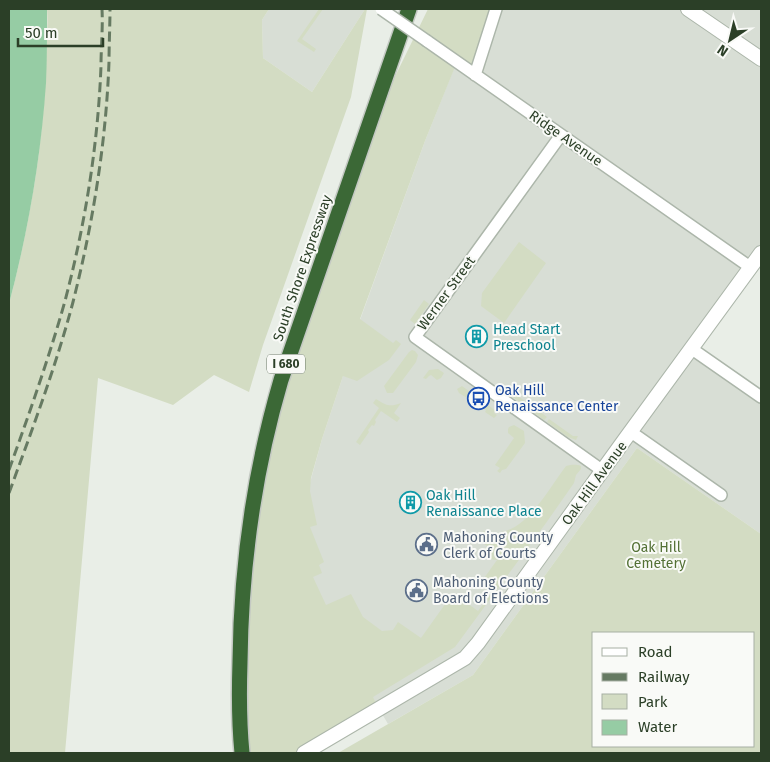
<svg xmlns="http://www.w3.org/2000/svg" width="770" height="762" viewBox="0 0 770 762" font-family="'Fira Sans',sans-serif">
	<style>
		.built { fill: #d8ded5 }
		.green { fill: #d3dcc3; fill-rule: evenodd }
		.water { fill: #96cca4 }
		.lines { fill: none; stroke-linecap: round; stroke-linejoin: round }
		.minor-casing { stroke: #acb6aa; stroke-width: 14 }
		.tertiary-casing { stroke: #acb6aa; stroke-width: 16 }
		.motorway-casing { stroke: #c4c9c3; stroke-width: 18 }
		.minor { stroke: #fff; stroke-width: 11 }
		.tertiary { stroke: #fff; stroke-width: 14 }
		.motorway { stroke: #3b6836; stroke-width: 15 }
		.rail { stroke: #667a62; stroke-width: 3; stroke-dasharray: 10 5; stroke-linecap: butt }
		.minor-bridge-casing { stroke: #acb6aa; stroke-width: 14; stroke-linecap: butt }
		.minor-bridge { stroke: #fff; stroke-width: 11 }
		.labels { text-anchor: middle; stroke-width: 4; stroke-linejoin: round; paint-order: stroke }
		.shield { fill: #f9faf7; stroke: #697765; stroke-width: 1 }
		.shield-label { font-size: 12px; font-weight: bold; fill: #2b3f27 }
		.street-label { font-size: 14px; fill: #2b3f27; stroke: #f9faf7 }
		.culture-label { font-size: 14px; fill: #0d838f; stroke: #f9faf7; text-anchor: start }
		.transit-label { font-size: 14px; fill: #164399; stroke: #f9faf7; text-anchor: start }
		.service-label { font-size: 14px; fill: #4e5e75; stroke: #f9faf7; text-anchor: start }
		.park-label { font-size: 14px; fill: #547136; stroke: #f9faf7 }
	</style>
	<rect width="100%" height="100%" fill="#e9eee7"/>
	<path class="built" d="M269,9h96l-53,83 -49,-34 -1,-38z
		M496,9h265v244l-69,96 69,48v137l-124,-86 -164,227 -85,49 -80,-137 -9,-64 23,-84 19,-57 19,-62 65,-179 32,-80z"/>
	<path class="green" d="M47,9h222l-7,11 1,38 49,34 53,-83h2l-16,88 -88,248 -14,47 -35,-17 -41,30 -75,-27 -33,375h-56v-449c21,-81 36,-166 37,-249 1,-16 2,-31 1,-46z
		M319,9h4l-21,30 14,10 -2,3 -17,-11z
		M428,9h68l-21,66 -18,-13 -32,79 -65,178 33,24 3,-3 5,4 -12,16 -32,21 -14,-5 -21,63 -11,39 -1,13 7,34 -7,2 14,35 -5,3 3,8 -9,4 13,28 25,-11 12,23 19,14 11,-1 5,-8 23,16 32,-45 25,18 15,-20 -11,-10 15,-21 -7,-1 -9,-5 6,-8 -7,-5 3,-5 -1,-3 2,-2c6,4 11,3 18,1 28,-6 47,-44 64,-66 5,-1 9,-2 15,0v3l-5,6 -2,8 -28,40 -91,124 -82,50 6,12 -75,44h-62l-3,-81 21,-214 102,-314z
		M519,242l27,21 -42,60 -23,-17 1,-13z
		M424,300l5,4 -14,20 -5,-4z
		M412,350l3,1 3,4 -2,7 -23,31h-6l-3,-7 25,-34z
		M438,369l6,4 -3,5 -4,2 -6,-5 -2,1 -3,3 -3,-1 6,-8z
		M462,386l34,25 -2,2 3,2 -3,3 -9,-6 1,-2 -27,-17 -2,-4z
		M511,391l36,26 -3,3 -35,-26z
		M376,399c11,7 14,8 25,4l-7,10 6,5 -3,4 -16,-11 -6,9 1,2 -2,4 -2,-1 -4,5 1,2 -9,13 -4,-3 23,-34 -6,-5z
		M549,419l24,17h5l-2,4 -8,-3 -21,-15z
		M514,425l10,6 1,12 -19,26 -4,1 -2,3 -3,-2 3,-3 -5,-3 19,-27 -6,-5v-4l1,-2z
		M637,448l124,86v219h-423l135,-78zM594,633h160v113h-160z"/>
	<path class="water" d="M9,9h38v5c0,23 0,46 -1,69 -5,74 -18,149 -37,221z"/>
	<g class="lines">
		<defs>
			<path id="minor" d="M427,41l323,226
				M475,75l21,-66
				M561,135l-146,202 188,134
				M692,349l69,48
				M631,432l90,63"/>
			<path id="tertiary" d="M688,9l73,50
				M304,753l161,-95 13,-15 145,-201 138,-189"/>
			<path id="motorway" d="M242,753c-3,-30 -3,-61 -2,-91 1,-96 14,-190 41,-282l128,-371"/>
		</defs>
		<use href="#minor" class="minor-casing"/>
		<use href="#tertiary" class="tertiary-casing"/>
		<use href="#motorway" class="motorway-casing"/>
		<use href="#minor" class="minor"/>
		<use href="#tertiary" class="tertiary"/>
		<use href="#motorway" class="motorway"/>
		<path class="rail" d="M9,470c20,-56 40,-112 56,-169 20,-76 33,-156 36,-235 0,-19 2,-38 1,-57
			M9,493c23,-63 47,-127 64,-191 20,-79 33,-159 36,-240 0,-18 1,-36 1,-53"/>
		<defs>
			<path id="minor-bridge" d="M381,9l46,32"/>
		</defs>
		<use href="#minor-bridge" class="minor-bridge-casing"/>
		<use href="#minor-bridge" class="minor-bridge"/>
	</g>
	<defs>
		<symbol id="building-ring" viewBox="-11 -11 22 22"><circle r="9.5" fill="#f9faf7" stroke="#0f9aa8" stroke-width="1.5"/><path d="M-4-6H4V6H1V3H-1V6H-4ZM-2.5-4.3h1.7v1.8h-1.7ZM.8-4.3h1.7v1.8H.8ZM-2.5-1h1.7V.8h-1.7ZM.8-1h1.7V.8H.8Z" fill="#0f9aa8"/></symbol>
		<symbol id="bus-ring" viewBox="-11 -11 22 22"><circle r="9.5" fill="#f9faf7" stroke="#1a4fb4" stroke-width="1.5"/><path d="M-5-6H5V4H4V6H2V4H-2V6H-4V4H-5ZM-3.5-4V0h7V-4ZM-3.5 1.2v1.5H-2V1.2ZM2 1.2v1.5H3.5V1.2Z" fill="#1a4fb4"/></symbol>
		<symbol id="civic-ring" viewBox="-11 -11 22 22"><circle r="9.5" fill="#f9faf7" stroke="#5c6f8a" stroke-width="1.5"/><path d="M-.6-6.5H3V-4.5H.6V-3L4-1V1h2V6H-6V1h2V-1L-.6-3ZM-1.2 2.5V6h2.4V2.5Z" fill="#5c6f8a"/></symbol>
	</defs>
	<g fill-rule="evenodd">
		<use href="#building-ring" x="464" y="324" width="25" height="25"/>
		<use href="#bus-ring" x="466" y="386" width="25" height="25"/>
		<use href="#building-ring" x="398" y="490" width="25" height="25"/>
		<use href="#civic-ring" x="414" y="532" width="25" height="25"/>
		<use href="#civic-ring" x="404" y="578" width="25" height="25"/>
	</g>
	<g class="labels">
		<rect class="shield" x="267" y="354.5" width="38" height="19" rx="4"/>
		<g class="shield-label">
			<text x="286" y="368">I 680</text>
		</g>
		<g class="street-label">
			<text transform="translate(566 138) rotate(35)" y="5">Ridge Avenue</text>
			<text transform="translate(302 268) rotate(-71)" y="5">South Shore Expressway</text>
			<text transform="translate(446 293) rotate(-54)" y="5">Werner Street</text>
			<text transform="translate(594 483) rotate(-54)" y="5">Oak Hill Avenue</text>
		</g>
		<g class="culture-label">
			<text x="493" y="334">Head Start<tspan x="493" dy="16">Preschool</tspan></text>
			<text x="426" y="500">Oak Hill<tspan x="426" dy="16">Renaissance Place</tspan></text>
		</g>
		<g class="transit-label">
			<text x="495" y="395">Oak Hill<tspan x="495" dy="16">Renaissance Center</tspan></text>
		</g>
		<g class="service-label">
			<text x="443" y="542">Mahoning County<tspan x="443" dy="16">Clerk of Courts</tspan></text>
			<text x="433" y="587">Mahoning County<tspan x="433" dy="16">Board of Elections</tspan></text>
		</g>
		<g class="park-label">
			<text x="656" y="552">Oak Hill<tspan x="656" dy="16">Cemetery</tspan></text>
		</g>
	</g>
	<rect width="770" height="762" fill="none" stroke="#2b3f27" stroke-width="20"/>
	<rect x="592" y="632" width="162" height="115" fill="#f9faf7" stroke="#a7afa4"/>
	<rect x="602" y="648" width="25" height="8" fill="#ffffff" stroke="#a7afa4"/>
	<text x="638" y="657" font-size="15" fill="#2b3f27">Road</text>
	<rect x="602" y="673" width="25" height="8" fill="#667a62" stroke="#a7afa4"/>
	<text x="638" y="682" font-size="15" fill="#2b3f27">Railway</text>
	<rect x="602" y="694" width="25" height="15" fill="#d3dcc3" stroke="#a7afa4"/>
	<text x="638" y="707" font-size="15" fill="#2b3f27">Park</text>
	<rect x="602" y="720" width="25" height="15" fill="#96cca4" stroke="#a7afa4"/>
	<text x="638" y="732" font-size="15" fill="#2b3f27">Water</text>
	<g transform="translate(730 40) rotate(215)" stroke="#f9faf7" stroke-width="4" paint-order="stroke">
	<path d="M0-4L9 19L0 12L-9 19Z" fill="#2b3f27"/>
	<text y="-8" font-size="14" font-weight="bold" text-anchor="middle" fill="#2b3f27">N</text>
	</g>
	<path d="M18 38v8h85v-8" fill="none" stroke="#2b3f27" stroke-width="2.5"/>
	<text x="25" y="38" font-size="15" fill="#2b3f27" stroke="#f9faf7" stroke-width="4" paint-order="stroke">50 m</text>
</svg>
